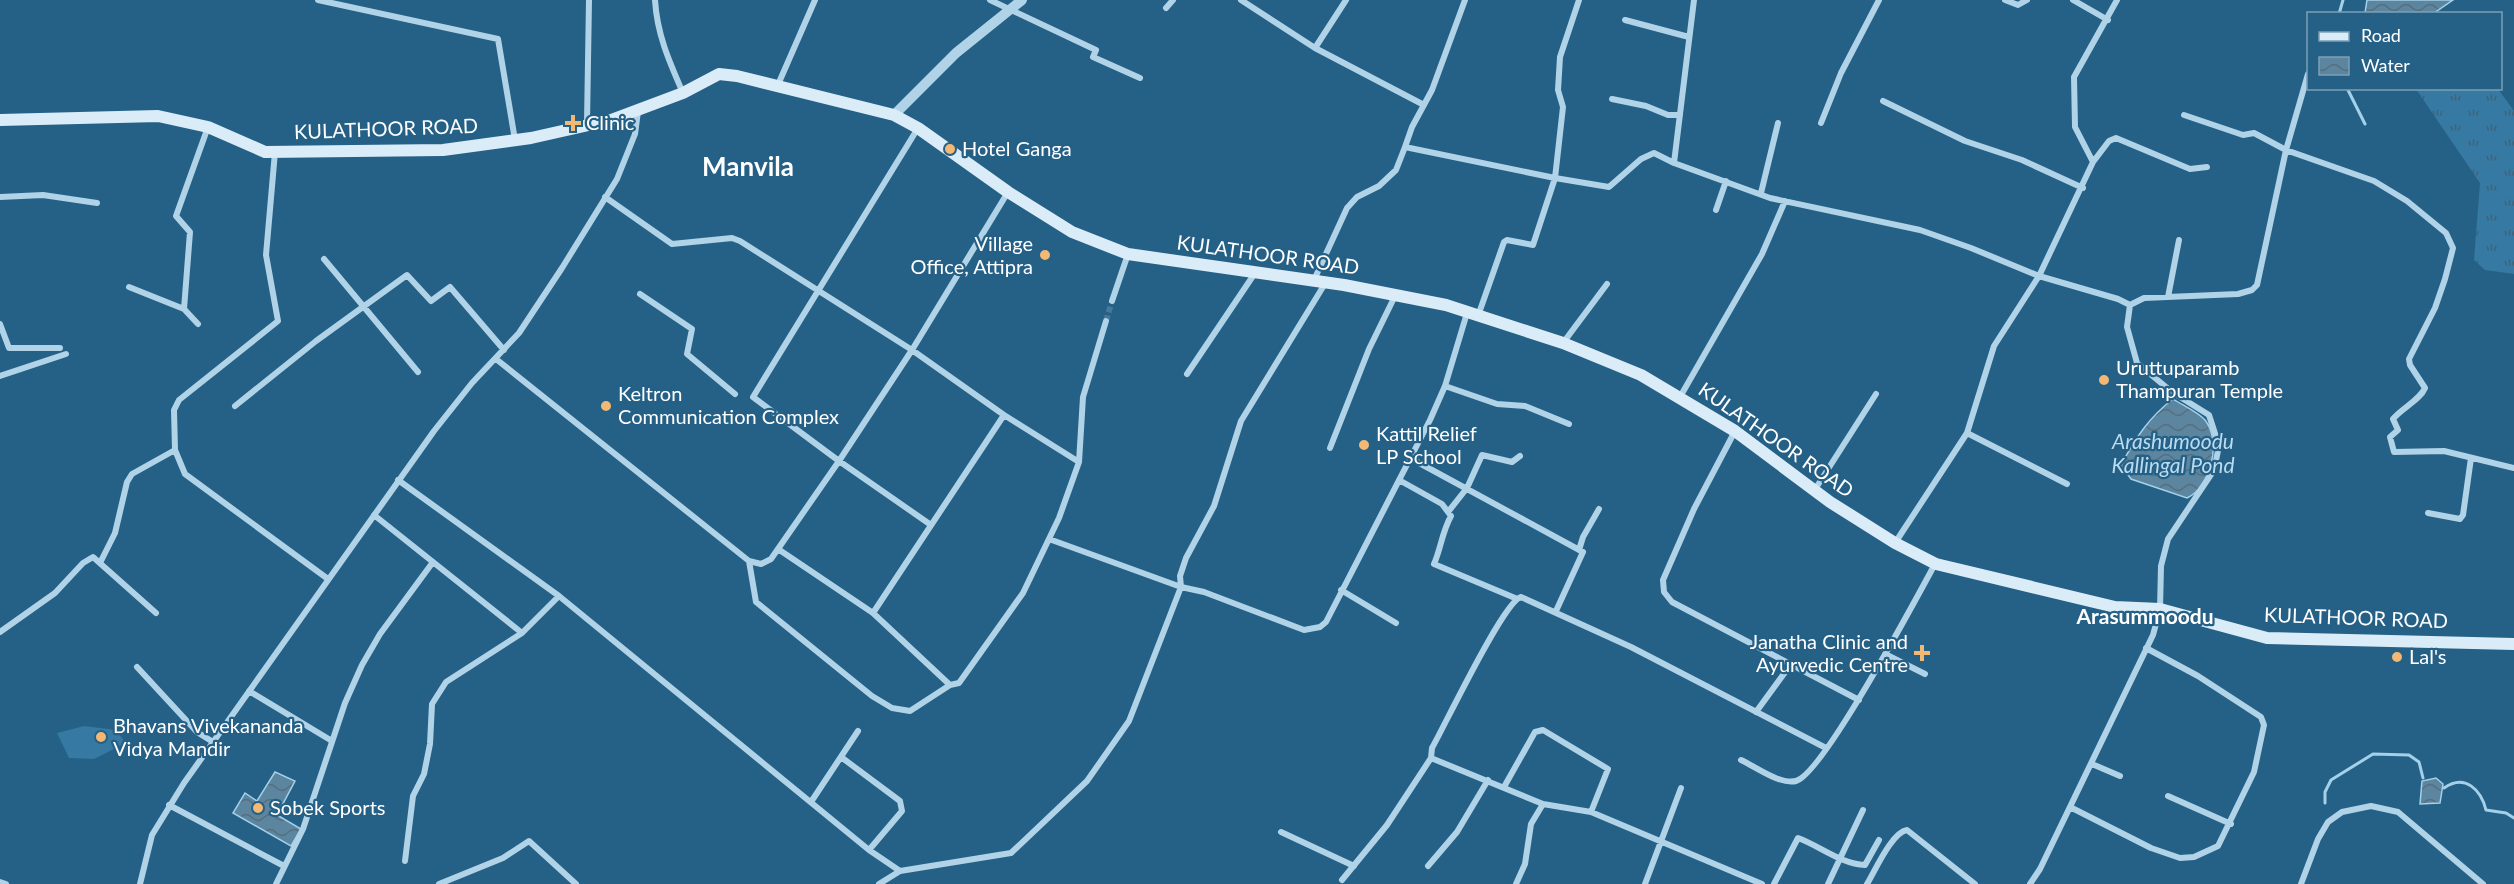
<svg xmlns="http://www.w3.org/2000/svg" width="2514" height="884" viewBox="0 0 2514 884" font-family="Lato,sans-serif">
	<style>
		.grass { fill: url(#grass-tufts) }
		.garden { fill: #3679a2 }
		.water { fill: url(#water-waves); stroke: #a4d0e9; stroke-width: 1.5 }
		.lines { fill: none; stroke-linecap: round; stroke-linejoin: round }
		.stream { stroke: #a4d0e9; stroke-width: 3 }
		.minor-tunnel { stroke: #467898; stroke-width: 6; stroke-dasharray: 6 3; stroke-linecap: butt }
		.minor { stroke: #b0d3e8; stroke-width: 6 }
		.tertiary { stroke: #b0d3e8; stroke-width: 10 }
		.secondary { stroke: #daecf7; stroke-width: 12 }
		.poi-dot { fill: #f2b874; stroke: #256086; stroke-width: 2 }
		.labels { text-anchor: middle; stroke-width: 4.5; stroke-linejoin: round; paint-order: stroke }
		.poi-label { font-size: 20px; fill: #fff; stroke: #256086; text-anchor: start }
		.street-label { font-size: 20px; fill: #fff; stroke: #256086 }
		.water-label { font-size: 21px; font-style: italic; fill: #bbdcf0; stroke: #256086 }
		.neighbourhood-label { font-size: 21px; font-weight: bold; fill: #fff; stroke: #256086 }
		.district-label { font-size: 26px; font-weight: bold; fill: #fff; stroke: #256086 }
	</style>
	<defs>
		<pattern id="grass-tufts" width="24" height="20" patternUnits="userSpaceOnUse" patternTransform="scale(1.5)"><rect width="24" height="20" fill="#3679a2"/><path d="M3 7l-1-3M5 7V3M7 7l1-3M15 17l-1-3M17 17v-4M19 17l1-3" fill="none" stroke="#416277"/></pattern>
		<pattern id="water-waves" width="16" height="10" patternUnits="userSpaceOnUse" patternTransform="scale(1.5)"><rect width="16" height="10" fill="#5c859f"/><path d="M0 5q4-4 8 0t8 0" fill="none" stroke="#566e7e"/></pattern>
	</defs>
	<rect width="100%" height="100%" fill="#256086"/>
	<path class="grass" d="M2416,89h82l16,22v163l-29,-4 -11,-10 6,-77z"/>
	<path class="garden" d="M84,726l32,4 10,13 -32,16 -25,-1 -12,-25z"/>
	<path class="water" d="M2367,0h86l-19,13h-69z
		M2173,399c9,6 25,13 32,21 17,21 6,67 -18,78l-56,-19 -10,-14c14,-26 28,-48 52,-66z
		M275,772l20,9 -18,34 24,14 -10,17 -58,-33 12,-20 12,8z
		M2436,778l7,6 -3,19 -20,1 2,-23z"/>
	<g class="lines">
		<path class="stream" d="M2339,14l4,-14
			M2347,88l18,36
			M2444,788c21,-15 37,2 42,22l20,3 8,5
			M2325,803v-11l6,-12 42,-26 36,1 10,7 4,16"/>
		<path class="minor-tunnel" d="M1106,321l6,-20"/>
		<path class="minor" d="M318,0l180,39 17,101
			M655,0c2,34 14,61 28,93
			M990,0l106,50 -3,7 47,21
			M1241,0l74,48 109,57
			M2005,0l13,5 9,-5
			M2073,0l35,20
			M1166,8l7,-8
			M1625,20l64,17
			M1315,48l31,-48
			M777,87l38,-87
			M1612,99l34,7 22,9h12
			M1883,101l82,40 57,19 61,28
			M2184,115l59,20 11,-2 32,17 88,31 33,20 39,32 7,15 -8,31 -10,29 -26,51 1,6 15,23c-5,12 -23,20 -32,31l5,11 -8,7 4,15 50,-1 70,17
			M587,123l2,-123
			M1821,123l20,-50 38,-73
			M918,128l-165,269 86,64 73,-111 96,-158
			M1405,147l7,-20 20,-37 33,-90
			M275,152l-9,103 12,66 -99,79 -5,10 1,40 10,24 143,105
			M2093,162l16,-21 7,-3 74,31 17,-2
			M1674,163l96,35 150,32 51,18 68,28 79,23 12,6 -3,22 10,36 35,29 37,23 10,31 -5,24 -46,69 -7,27 -1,43 -7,26 -113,234 -10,15
			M1761,193l17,-70
			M0,197l43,-2 54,8
			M605,197l67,47 60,-6 8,3 172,109 92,65 75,47
			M1716,210l10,-29
			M324,259l94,113
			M1314,280l33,-72 10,-11 22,-11 17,-16 9,-23 150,31 54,9 32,-28 13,-6 20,10 20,-163
			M1326,282l-85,139 -27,85 -28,52 -6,18 1,11 23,5 100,38 16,-3 6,-5 104,-202 15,-34 22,-73
			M129,287l55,22
			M640,294l52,35 -5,25 48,40
			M2168,297l11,-57
			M1112,301l16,-47
			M2130,305l14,-7 94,-4 14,-4 5,-5 29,-135 22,-76
			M1478,316l26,-74 3,-2 26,5 22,-67 8,-71 -5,-17 2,-33 19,-57
			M0,324l9,24h51
			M198,324l-14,-15 6,-77 -14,-16 32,-89
			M1563,343l44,-59
			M496,359l253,202 12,3 10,-5 68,-98 92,64
			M1187,374l68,-101
			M0,376l66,-22
			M1445,386l52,18 28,2 44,18
			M1680,397l82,-143 23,-53
			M235,406l81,-65 91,-66 24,26 19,-14 54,63
			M1735,431l-41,78 -31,71 1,12 8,10 187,98
			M1967,433l100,51
			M1330,448l39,-99 26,-53
			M1410,458l173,94 -27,59
			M398,480l161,116 310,254 31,21 111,-18 76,-72 42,-60 52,-134 -132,-48
			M1399,480l43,24 9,12c-9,16 -10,32 -17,48l81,34
			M1814,491l62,-97
			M1448,512l19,-24 15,-33 30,7 8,-6
			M2428,513l32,6 3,-4 8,-57
			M374,515l148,118 37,-37
			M1895,543l72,-110 27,-87 45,-70 54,-114 -18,-35 -1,-50 43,-77
			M778,549l95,64 77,72 9,-2 64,-90 36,-75 20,-56 4,-65 23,-76
			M1579,550l4,-13 16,-28
			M101,561l14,-28 12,-51 5,-8 43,-24
			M749,561l7,41 116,94 20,12 18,3 40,-26
			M1341,590l55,33
			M873,613l131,-198
			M0,632l55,-39 28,-30 10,-6 63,56
			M1885,654l40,20
			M137,667l60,65 16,10
			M249,691l83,50
			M1756,712l35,-48
			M841,757l59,44 2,10 -33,39
			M1431,758l1,-10c13,-23 72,-147 89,-151l110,50 195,101
			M1741,760c15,7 39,25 55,21 27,-7 121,-184 139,-217
			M2092,764l28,12
			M1504,787l31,-55 8,-2 65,39 -17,43
			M2168,796l63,28
			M811,802l47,-71
			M1543,804l48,8 171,72
			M169,805l115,61
			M2070,807l81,41 29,10 14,-1 24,-11 36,-74 10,-47 -3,-8 -63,-41 -52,-28
			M1281,832l73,34
			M405,861l8,-65 11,-22 6,-30 2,-40 14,-22 76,-49
			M1428,866l29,-34 31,-52
			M1342,880l45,-55 44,-67 112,46 -12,20 -6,40 -9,20
			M0,882l6,2
			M140,884l12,-49 32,-52 250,-352 38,-48 47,-50 43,-65 55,-89 18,-45 3,-23
			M276,884l27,-55 42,-126 17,-38 18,-31 53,-72
			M439,884l64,-26 26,-17 47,43
			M879,884l21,-13
			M1645,884l36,-96
			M1774,884l24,-46c22,8 43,26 67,27l14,-25
			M1828,884l35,-74
			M1867,884c8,-13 25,-52 40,-54l68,54
			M2301,884l17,-45 10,-17 14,-10 29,-6 27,6 85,72"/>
		<path class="tertiary" d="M894,115l62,-62 66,-53"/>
		<path class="secondary" d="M0,120l158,-4 50,11 57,25 178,-2 88,-12 80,-18 72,-27 36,-19 18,2 157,39 24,13 90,64 64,40 56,22 216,31 102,20 117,38 78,32 94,56 95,71 65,41 41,21 179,43 45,2 107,29 247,6"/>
	</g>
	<g class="poi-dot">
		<path d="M570 114h6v6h6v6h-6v6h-6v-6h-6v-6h6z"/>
		<circle cx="950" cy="149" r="6"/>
		<circle cx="1045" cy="255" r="6"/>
		<circle cx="2104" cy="380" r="6"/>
		<circle cx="606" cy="406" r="6"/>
		<circle cx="1364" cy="445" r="6"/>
		<path d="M1919 644h6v6h6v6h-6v6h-6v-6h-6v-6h6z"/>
		<circle cx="2397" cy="657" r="6"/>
		<circle cx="101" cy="737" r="6"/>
		<circle cx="258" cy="808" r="6"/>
	</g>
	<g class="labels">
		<g class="poi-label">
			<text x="586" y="130">Clinic</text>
			<text x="962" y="156">Hotel Ganga</text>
			<text x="1033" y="251" text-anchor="end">Village<tspan x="1033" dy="23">Office, Attipra</tspan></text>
			<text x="2116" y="375">Uruttuparamb<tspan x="2116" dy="23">Thampuran Temple</tspan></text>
			<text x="618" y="401">Keltron<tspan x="618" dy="23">Communication Complex</tspan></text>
			<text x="1376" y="441">Kattil Relief<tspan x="1376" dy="23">LP School</tspan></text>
			<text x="1908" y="649" text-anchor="end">Janatha Clinic and<tspan x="1908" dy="23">Ayurvedic Centre</tspan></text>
			<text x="2409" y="664">Lal's</text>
			<text x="113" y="733">Bhavans Vivekananda<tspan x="113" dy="23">Vidya Mandir</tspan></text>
			<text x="270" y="815">Sobek Sports</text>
		</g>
		<g class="street-label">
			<text transform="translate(386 129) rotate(-2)" y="7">KULATHOOR ROAD</text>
			<text transform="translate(1268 255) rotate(8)" y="7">KULATHOOR ROAD</text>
			<text transform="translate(1776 440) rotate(35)" y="7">KULATHOOR ROAD</text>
			<text transform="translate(2356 618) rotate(2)" y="7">KULATHOOR ROAD</text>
		</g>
		<g class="water-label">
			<text x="2173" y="449">Arashumoodu<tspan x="2173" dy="24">Kallingal Pond</tspan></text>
		</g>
		<g class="neighbourhood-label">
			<text x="2145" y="624">Arasummoodu</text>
		</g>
		<g class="district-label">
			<text x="748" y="176">Manvila</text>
		</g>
	</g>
	<rect x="2307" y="12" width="195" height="78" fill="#256086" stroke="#7ca0b6" stroke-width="1.5"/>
	<rect x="2319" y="32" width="30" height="9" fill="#daecf7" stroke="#7ca0b6" stroke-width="1.5"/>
	<text x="2361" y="42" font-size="18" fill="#ffffff">Road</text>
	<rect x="2319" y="57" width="30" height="18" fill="url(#water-waves)" stroke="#7ca0b6" stroke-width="1.5"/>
	<text x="2361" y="72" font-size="18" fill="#ffffff">Water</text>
</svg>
